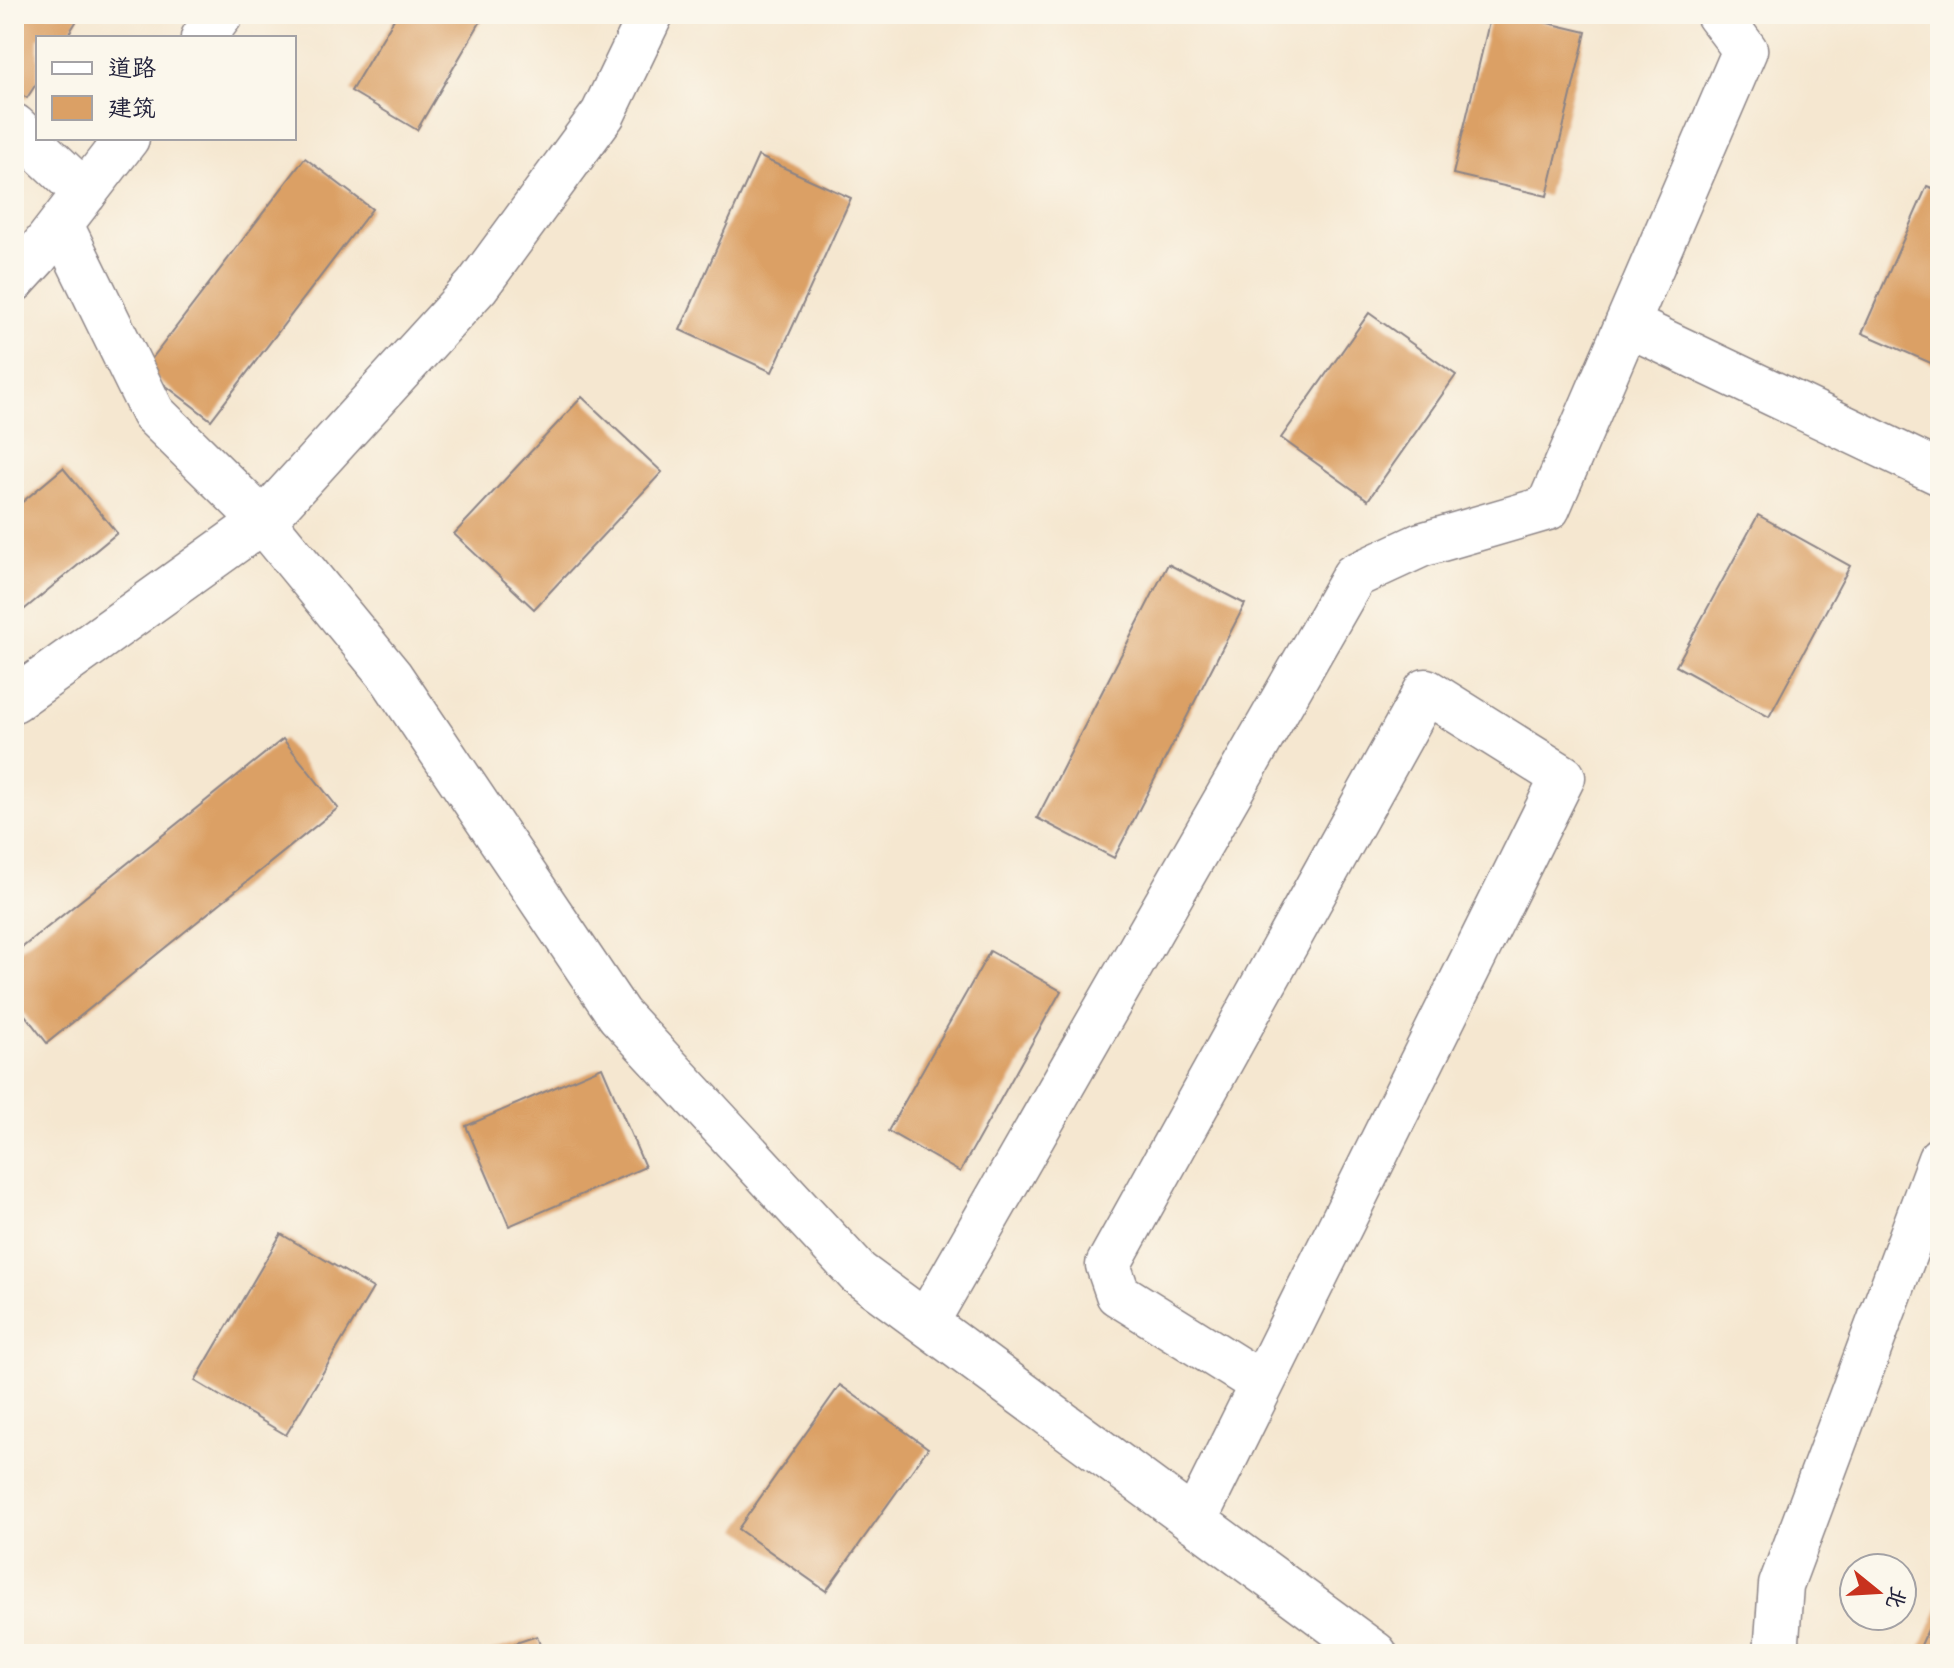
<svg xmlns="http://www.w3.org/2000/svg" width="1954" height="1668" viewBox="0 0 1954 1668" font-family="'Balsamiq Sans','LXGW WenKai TC',sans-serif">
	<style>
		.building { fill: #dba065 }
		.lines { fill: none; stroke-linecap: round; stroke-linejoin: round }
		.minor-casing { stroke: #8c8486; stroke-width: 47 }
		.minor { stroke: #fff; stroke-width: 44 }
	</style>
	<rect width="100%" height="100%" fill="#fbf7ec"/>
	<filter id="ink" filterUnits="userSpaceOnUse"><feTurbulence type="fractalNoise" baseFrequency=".0125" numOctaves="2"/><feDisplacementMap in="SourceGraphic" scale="16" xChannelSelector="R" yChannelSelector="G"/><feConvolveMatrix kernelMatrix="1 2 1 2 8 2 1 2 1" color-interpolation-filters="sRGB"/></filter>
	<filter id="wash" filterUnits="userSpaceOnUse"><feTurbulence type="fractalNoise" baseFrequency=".006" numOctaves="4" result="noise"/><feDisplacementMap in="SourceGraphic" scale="32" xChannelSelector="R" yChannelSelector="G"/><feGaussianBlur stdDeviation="1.8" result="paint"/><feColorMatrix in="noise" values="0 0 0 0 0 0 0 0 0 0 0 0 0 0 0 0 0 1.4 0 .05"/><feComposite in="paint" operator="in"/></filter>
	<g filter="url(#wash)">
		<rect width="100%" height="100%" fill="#f5e7d0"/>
		<g id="blocks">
			<path class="building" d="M14,14h67l-15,24h-28v43l-11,17 -13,-8z
				M397,14h88l-68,116 -66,-39z
				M1491,14h19l76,18 -39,164 -94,-22z
				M758,156l93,42 -79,174 -92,-42z
				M305,158l67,51 -161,211 -67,-51z
				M1927,186l13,5v176l-78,-34z
				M1369,313l87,62 -88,125 -87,-62z
				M582,397l80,75 -128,137 -80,-75z
				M63,468l54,65 -103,85v-109z
				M1758,515l92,51 -81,151 -93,-51z
				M1168,564l77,40 -131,254 -77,-40z
				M283,739l55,69 -291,235 -33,-42v-47z
				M990,951l71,40 -101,181 -72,-41z
				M602,1067l43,100 -136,59 -43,-100z
				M281,1234l92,54 -87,147 -91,-54z
				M840,1385l88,63 -102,143 -88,-62z
				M1940,1603v51h-23z
				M537,1636l6,18h-57v-1z"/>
		</g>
	</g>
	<g filter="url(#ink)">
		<use href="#blocks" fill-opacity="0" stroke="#8c8486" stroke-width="2"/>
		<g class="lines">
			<defs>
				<path id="minor" d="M203,38l18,-24
					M14,126l71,67
					M61,225l92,188 110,108 128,156 228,338 239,258 517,381
					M14,280l22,-24 91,-118
					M1627,324l313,149
					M14,700l249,-179 214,-235 126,-172 48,-100
					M926,1323l428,-747 67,-31 127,-37 197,-458 -27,-36
					M1194,1521l369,-744 -137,-86 -318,574 10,29 144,90
					M1776,1654l5,-69 159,-426"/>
			</defs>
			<use href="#minor" class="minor-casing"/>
			<use href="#minor" class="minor"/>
		</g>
	</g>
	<rect width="1954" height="1668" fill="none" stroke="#fbf7ec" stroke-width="48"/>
	<rect x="36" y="36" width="260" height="104" fill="#fbf7ec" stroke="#a4a2a5" stroke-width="2"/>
	<rect x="52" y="62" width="40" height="12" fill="#ffffff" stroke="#a4a2a5" stroke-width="2"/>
	<text x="108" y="76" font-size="24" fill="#22223b">道路</text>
	<rect x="52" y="96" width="40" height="24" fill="#dba065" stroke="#a4a2a5" stroke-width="2"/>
	<text x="108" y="116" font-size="24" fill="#22223b">建筑</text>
	<g transform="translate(1878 1592) rotate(108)"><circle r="38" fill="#fbf7ec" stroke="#a4a2a5" stroke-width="2"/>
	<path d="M0-6L14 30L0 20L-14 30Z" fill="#c8321e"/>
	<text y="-12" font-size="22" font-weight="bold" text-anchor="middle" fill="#22223b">北</text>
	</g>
</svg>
